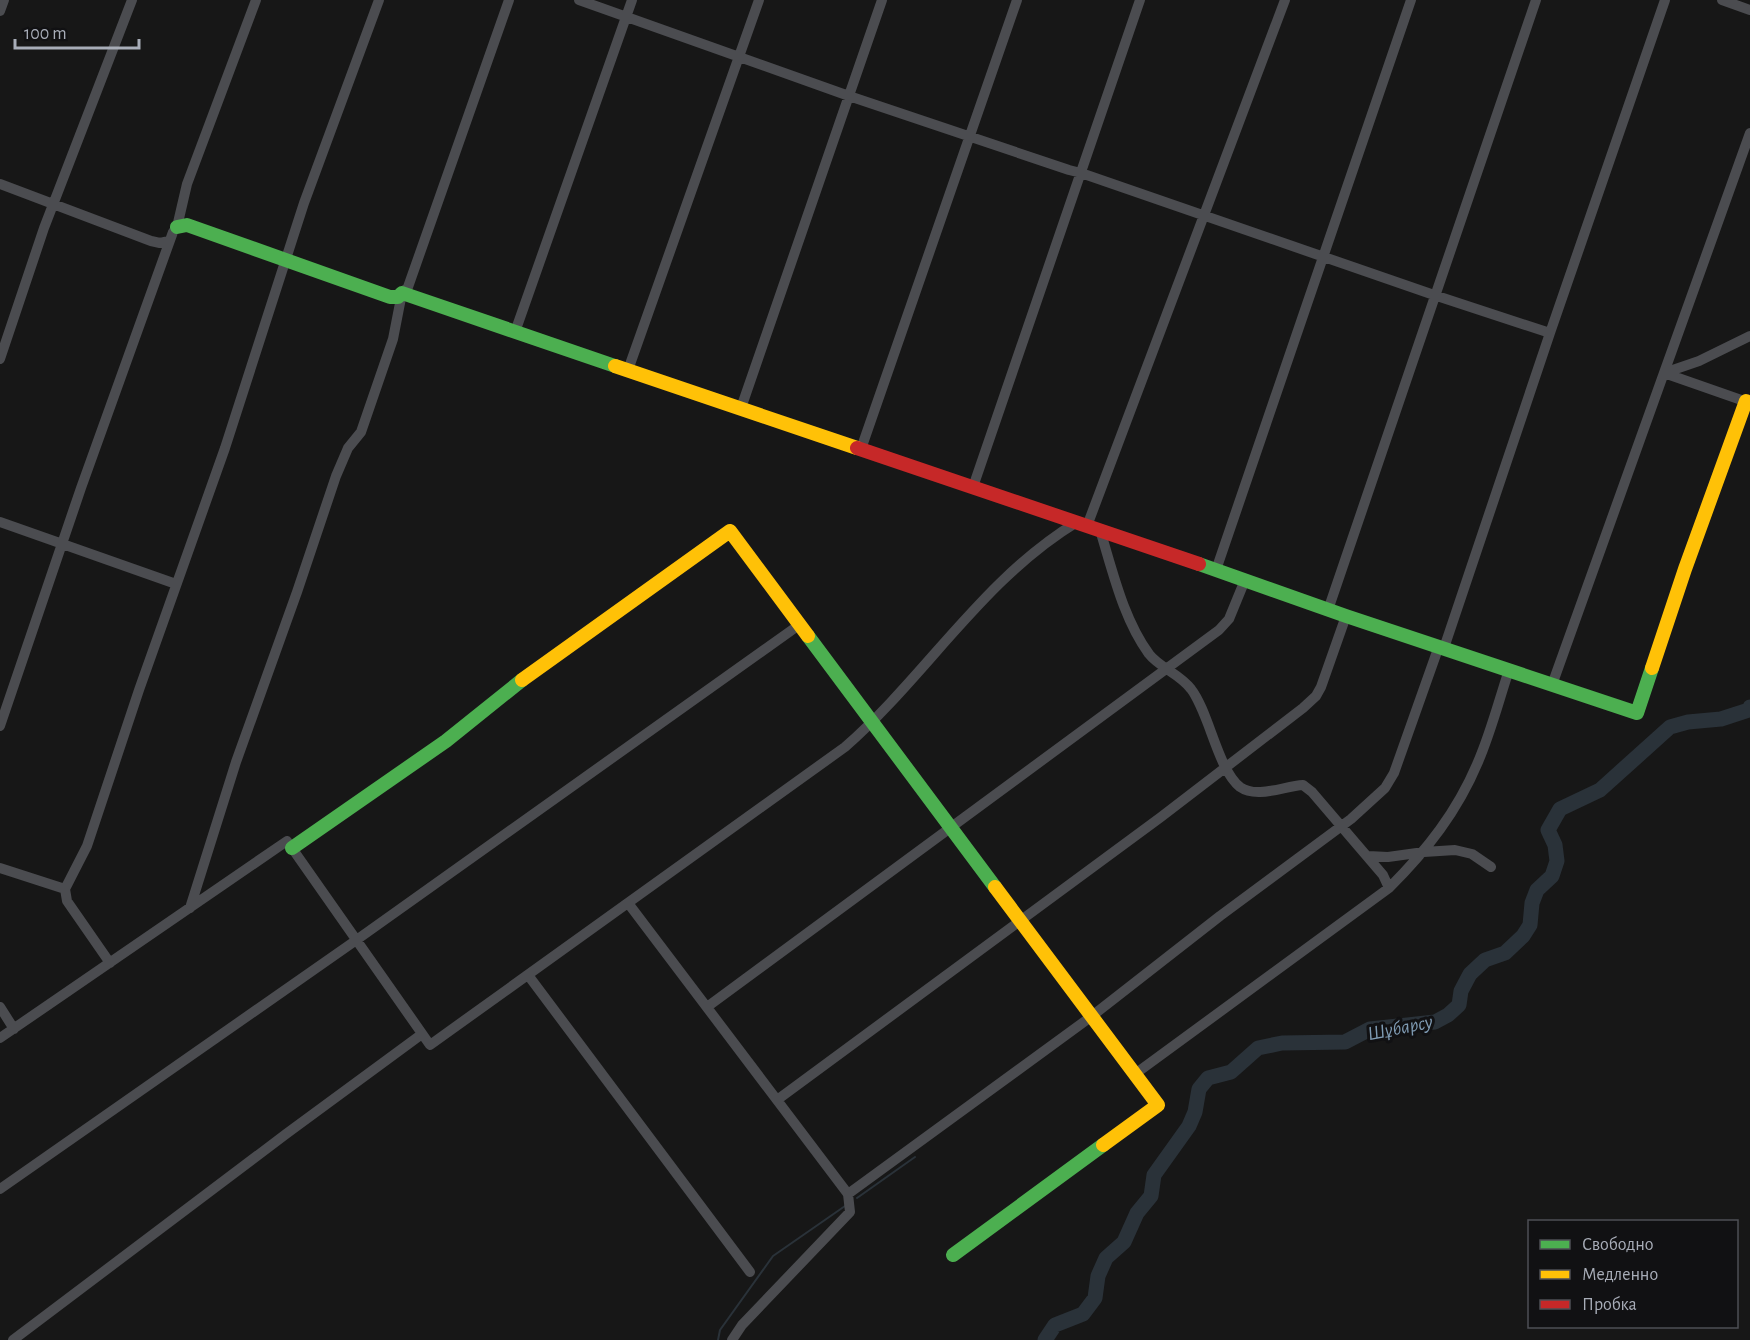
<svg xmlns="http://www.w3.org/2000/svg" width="1750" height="1340" viewBox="0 0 1750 1340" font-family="'Alegreya Sans',sans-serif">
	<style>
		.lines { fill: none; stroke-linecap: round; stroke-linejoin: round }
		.stream { stroke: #2a3239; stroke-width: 2 }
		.river { stroke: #2a3239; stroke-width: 15 }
		.street { stroke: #4b4c50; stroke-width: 10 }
		.fast { stroke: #4caf50; stroke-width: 14 }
		.slow { stroke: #ffc107; stroke-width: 14 }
		.jam { stroke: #c62828; stroke-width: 14 }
		.labels { text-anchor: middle; stroke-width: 6; stroke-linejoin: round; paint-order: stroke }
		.water-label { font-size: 20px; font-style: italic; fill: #7f9bb3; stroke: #111113 }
	</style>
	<rect width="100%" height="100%" fill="#171717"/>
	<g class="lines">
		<path class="stream" d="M857,1198l58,-41
			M718,1340l2,-10 53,-74 72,-50"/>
		<path class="river" d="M1045,1340l10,-15 28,-11 12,-16 3,-22 8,-18 18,-16 13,-29 14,-17 3,-21 35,-49 6,-14 4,-23 9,-11 23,-6 27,-24 24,-5 63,-1 25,-13 65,-7 13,-7 11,-10 2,-14 9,-17 15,-14 20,-7 18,-17 7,-11 2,-22 5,-13 15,-14 5,-15 -2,-16 -7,-15 12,-21 40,-19 70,-63 18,-5 33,-3 28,-9 1,-3"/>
		<path class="street" d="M579,0l270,96 220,74 12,3 353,122 116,38
			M1722,0l28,10
			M0,11l4,-11
			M0,184l151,57 9,2 9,-2
			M515,332l117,-332
			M0,359l44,-131 88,-228
			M628,370l131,-370
			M1664,373l35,-12 51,-25
			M1664,373l86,30
			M741,408l141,-408
			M861,449l156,-449
			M973,487l167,-487
			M0,522l176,62
			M1087,526l198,-526
			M1100,530c13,42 23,88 49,124 11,14 31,20 42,35 18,23 27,81 49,98 17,12 44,-1 63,-2l9,7 71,83 6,13
			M1216,570l195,-570
			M1328,610l208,-610
			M1444,648l106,-315 115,-333
			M1552,685l198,-552
			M0,726l81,-238 92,-256 4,-5 10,-43 69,-184
			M1368,856l20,1 36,-5 31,-2 17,4 19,13
			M0,868l65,21
			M628,903l220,291 2,18 -108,113 -10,15
			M190,908l46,-146 61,-170 39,-116 12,-28 13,-16 32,-93 9,-46 6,-6 101,-287
			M110,963l-43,-62 -2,-12 22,-43 52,-156 86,-242 79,-245 75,-203
			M528,975l222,297
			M0,1007l14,22
			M707,1007l512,-377 10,-11 16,-39
			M0,1038l287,-197 143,204 415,-298c81,-71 138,-168 232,-225
			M1135,1074l254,-186c38,-38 68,-76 89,-126 13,-30 21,-62 31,-92
			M777,1100l384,-283 142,-109 13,-12 5,-9 25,-71
			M0,1189l355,-248 444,-316
			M848,1194l244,-178 128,-100 131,-97 34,-31 9,-15 45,-127
			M13,1340l273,-206 136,-100"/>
		<path class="fast" d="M177,227l10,-2 203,72h8l4,-4 213,73
			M1199,564l147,52 291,97 15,-45
			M808,636l187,251
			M292,848l154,-107 76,-61
			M953,1255l150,-110"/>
		<path class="slow" d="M615,366l242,82
			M1652,668l33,-99 61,-168
			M522,680l208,-149 78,105
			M995,887l163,218 -55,40"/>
		<path class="jam" d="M857,448l342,116"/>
	</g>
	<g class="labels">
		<g class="water-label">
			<text transform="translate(1400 1027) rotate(-11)" y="7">Шұбарсу</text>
		</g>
	</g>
	<rect x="1528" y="1220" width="210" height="108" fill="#111113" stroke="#4d4f55" stroke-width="1.5"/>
	<rect x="1540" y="1240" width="30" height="9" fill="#4caf50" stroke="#4d4f55" stroke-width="1.5"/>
	<text x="1582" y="1250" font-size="18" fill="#a8adb8">Свободно</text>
	<rect x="1540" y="1270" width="30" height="9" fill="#ffc107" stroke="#4d4f55" stroke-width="1.5"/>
	<text x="1582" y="1280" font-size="18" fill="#a8adb8">Медленно</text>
	<rect x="1540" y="1300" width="30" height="9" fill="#c62828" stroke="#4d4f55" stroke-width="1.5"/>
	<text x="1582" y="1310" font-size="18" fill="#a8adb8">Пробка</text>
	<path d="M15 39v9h124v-9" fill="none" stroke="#a8adb8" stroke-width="3"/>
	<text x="24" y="39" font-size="18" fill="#a8adb8" stroke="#111113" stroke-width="4.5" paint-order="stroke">100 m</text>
</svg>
